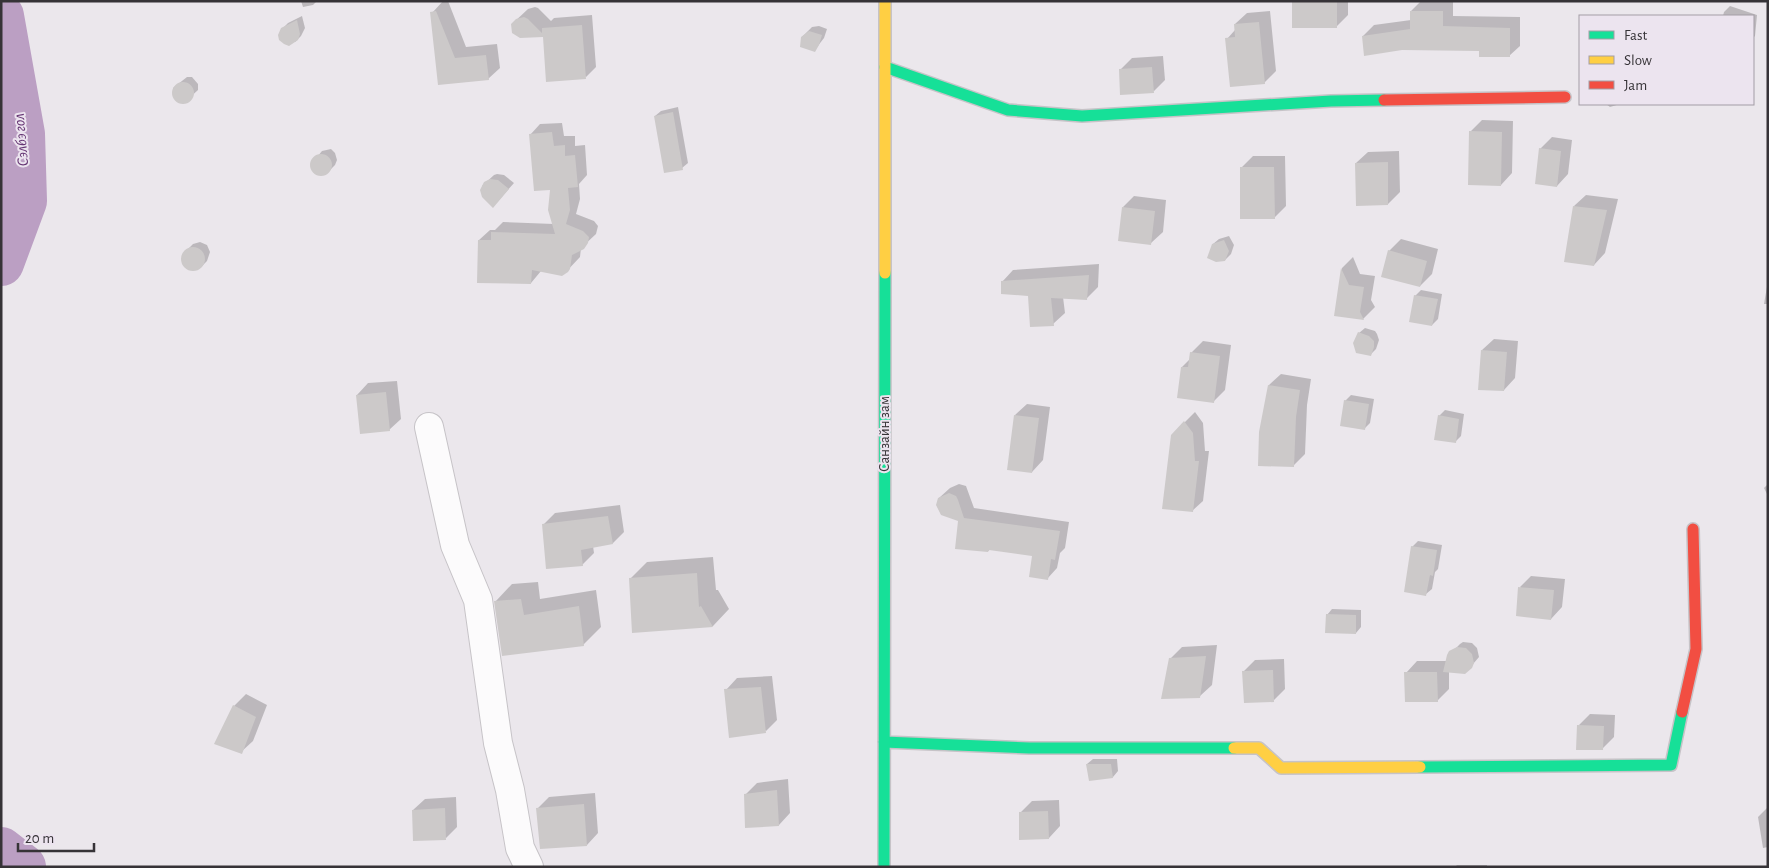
<svg xmlns="http://www.w3.org/2000/svg" width="1769" height="868" viewBox="0 0 1769 868" font-family="'Alegreya Sans',sans-serif">
	<style>
		.shadow { fill: #0003 }
		.lines { fill: none; stroke-linecap: round; stroke-linejoin: round }
		.river { stroke: #bb9fc3; stroke-width: 46 }
		.building { fill: #ccc9c9 }
		.street-casing { stroke: #c6c3c7; stroke-width: 30 }
		.fast-casing { stroke: #c6c3c7; stroke-width: 14 }
		.slow-casing { stroke: #c6c3c7; stroke-width: 14 }
		.jam-casing { stroke: #c6c3c7; stroke-width: 14 }
		.street { stroke: #fcfbfc; stroke-width: 28 }
		.fast { stroke: #16e098; stroke-width: 11 }
		.slow { stroke: #ffcf43; stroke-width: 11 }
		.jam { stroke: #f24e42; stroke-width: 11 }
		.labels { text-anchor: middle; stroke-width: 4; stroke-linejoin: round; paint-order: stroke }
		.street-label { font-size: 15px; fill: #363337; stroke: #ece4ef }
		.water-label { font-size: 16px; font-style: italic; fill: #653573; stroke: #ece4ef }
	</style>
	<rect width="100%" height="100%" fill="#ebe7ec"/>
	<path class="shadow" d="M301,1h16l-4,4 -10,2z
		M443,1h5l18,46 31,-3 3,24 -12,11 -49,5 -7,-71z
		M1293,1h55v14l-12,12z
		M1421,1h32v15l67,1v29l-11,10 -28,-6 -79,-1 -39,-13 11,-11 37,-5v-9z
		M1730,6l27,9 -2,21 -2,2v-22h-30l1,-4z
		M535,7l3,1 13,13 3,-3 38,-3 4,52 -10,10 -42,-41 -32,-12 16,-15z
		M1270,11l6,60 -12,12 -37,-44 8,-9v-6l12,-11z
		M302,16l3,12 -4,8 -6,6 -13,-13 6,-6z
		M819,26l8,3 -3,9 -10,13 -12,-14 10,-10z
		M1163,56l2,24 -11,11 -34,-21 12,-12z
		M187,77h5l6,7v6l-13,12h-6l-5,-8 -1,-6z
		M1606,104h14l-10,3z
		M678,107l10,56 -6,5 -27,-52 6,-5z
		M1482,120l31,1 -1,52 -11,12 -31,-53z
		M562,123l2,13h11v10l10,-1 2,30 -8,9 1,15 -4,15 18,7 4,5 -2,8 -15,14 -1,9 -16,17 -23,-3 -10,12 -52,-43 11,-10h5l8,-8 51,2 -3,-36 -21,-53 10,-11z
		M1552,137l20,3 -4,34 -11,12 -17,-37z
		M331,149l4,4 2,7 -2,5 -6,6 -11,3 -4,-4 -2,-7 10,-12z
		M1399,151l1,41 -12,12 -32,-41 12,-11z
		M1253,156h32l1,50 -12,12 -33,-50z
		M497,174l7,1 10,8 -16,18 -16,-15 12,-11z
		M1586,195l32,4 -13,54 -11,12 -20,-59z
		M1134,196l32,4 -3,32 -12,11 -28,-36z
		M1229,236l5,9 -3,9 -6,6 -12,-16 6,-5z
		M1401,239l37,10 -6,25 -12,12 -31,-35z
		M200,242l7,3 3,7 -3,9 -6,6 -10,3 -6,-3 -3,-7 2,-7 9,-9z
		M1353,257l7,17 15,2 -4,24 4,7 -12,12 -27,-4 6,-47z
		M1099,264l-1,23 -12,12 -23,-2 2,16 -12,11 -24,-29 -27,-13 11,-12z
		M1768,281v23h-4z
		M1421,290l21,4 -4,25 -6,6 -17,-29z
		M1365,328l10,3 2,3 2,6 -3,9 -5,5 -12,-21z
		M1494,339l24,2 -3,37 -11,12 -22,-40z
		M1203,341l28,4 -6,45 -12,12 -31,-35 8,-8 1,-6z
		M1281,374l30,5 -4,26 -2,49 -12,12 -31,-34 7,-47z
		M397,381l4,38 -12,11 -32,-35 11,-12z
		M1351,395l23,4 -4,24 -6,6 -19,-28z
		M1027,404l23,3 -7,53 -11,12 -17,-57z
		M1445,410l19,4 -3,22 -6,6 -16,-26z
		M1195,412l8,11 2,28h4l-6,50 -11,10 -20,-76z
		M959,484l7,2 8,22 95,14 -4,26 -5,5 -3,15 -10,11 -14,-24 -42,-6 -3,2 -49,-53 11,-10z
		M1768,484v12l-4,-8z
		M620,505l4,27 -11,11 -20,3 1,7 -12,12 -39,-40 12,-12z
		M1418,541l24,4 -4,24 -3,3 -3,17 -6,5 -14,-47z
		M713,557l3,33h2l11,19 -16,17 -79,5 -4,-52 17,-17z
		M1531,576l34,3 -3,28 -11,12 -31,-32z
		M538,582l2,17 56,-9 5,37 -18,18 -88,-43 17,-18z
		M1332,609l29,1v17l-5,6 -29,-18z
		M1463,642l9,1 5,5 2,9 -11,13 -19,1v18l-12,12 -31,-28 11,-12h30l1,-5 12,-12z
		M1217,645l-5,40 -12,11 -30,-37 12,-12z
		M1284,659l1,30 -11,11 -31,-28 12,-12z
		M772,676l5,44 -11,11 -40,-41 11,-12z
		M246,694l21,11 -14,36 -12,11 -7,-46z
		M1590,714l25,1 -1,22 -12,12 -23,-24z
		M1093,759h24l1,12 -5,6 -26,-13z
		M788,779l2,34 -11,12 -34,-30 12,-12z
		M595,793l3,40 -11,12 -50,-36 12,-12z
		M456,797l1,30 -11,11 -33,-28 12,-11z
		M1059,800l1,26 -11,12 -29,-25 12,-12z
		M1768,807v40l-5,1 -5,-31z
		M1457,865h30v2h-32z"/>
	<g class="lines">
		<path class="river" d="M1,16l21,118 2,67 -23,62
			M1,850l22,17"/>
	</g>
	<path class="building" d="M1292,1h45v27h-45z
		M436,11l19,47 31,-3 3,25 -51,5 -8,-73z
		M1410,11h33v15l67,2v29h-31v-6l-77,-1 -38,6 -2,-20 48,-7z
		M524,17l4,2 14,14v-5l40,-3 4,54 -40,3 -3,-45 -23,1 -8,-5 -1,-9 5,-5z
		M297,20l3,14 -2,6 -9,6 -5,-2 -5,-4 -1,-5 3,-7z
		M1259,22l6,62 -35,3 -5,-49 10,-1 -1,-13z
		M809,31l13,4 -3,10 -4,7 -15,-5 1,-10z
		M1152,67l2,26 -34,2 -1,-26z
		M172 93a11 11 0 1 1 22 0a11 11 0 1 1-22 0Z
		M673,112l10,58 -19,3 -10,-57z
		M1469,131l33,1 -1,54 -33,-1z
		M552,132l2,14 11,-1v11l10,-1 3,32 -10,1 2,22 -4,14 17,7 6,6 -1,6 -4,6 -12,6 -2,14 -2,3 -6,4 -30,-6 -1,14 -54,-1 1,-43h13v-8l64,2 -7,-24 2,-20 -16,1 -5,-57z
		M1539,148l22,3 -4,36 -22,-3z
		M310 165a11 11 0 1 1 22 0a11 11 0 1 1-22 0Z
		M1388,162v43l-32,1 -1,-43z
		M1240,167h34l1,52h-35z
		M490,179l8,1 11,9 -16,19 -11,-11 -2,-7 4,-8z
		M1573,206l34,4 -13,56 -30,-4z
		M1122,207l33,4 -4,34 -33,-4z
		M1224,240l5,11 -4,10 -9,1 -9,-4 5,-14z
		M181 259a12 12 0 1 1 24 0a12 12 0 1 1-24 0Z
		M1388,250l39,11 -7,26 -39,-10z
		M1341,268l8,17 15,2 -4,25 4,8 -30,-4z
		M1089,275l-2,25 -36,-2 3,28 -24,1 -2,-31 -27,-2v-13z
		M1414,295l24,4 -6,27 -23,-4z
		M1358,332l11,4 5,5v6l-3,9 -15,-3 -3,-10z
		M1481,350l26,2 -3,39 -26,-1z
		M1190,352l30,4 -6,47 -37,-5 4,-31h7z
		M1268,385l32,5 -4,27 -2,50 -36,-1 1,-34z
		M386,392l4,39 -30,3 -4,-39z
		M1344,400l25,4 -4,26 -25,-4z
		M1014,415l25,3 -7,55 -25,-3z
		M1438,415l21,4 -3,24 -22,-3z
		M1184,421l9,12 2,28h4l-6,51 -31,-3 9,-74z
		M949,493l7,3 2,4 6,18 96,13 -5,29 -4,-1 -3,21 -19,-3 3,-21 -43,-6 -1,2 -33,-3 3,-28 -17,-6 -5,-10 2,-7z
		M608,516l5,28 -32,6 2,16 -37,3 -4,-45z
		M1411,546l26,4 -4,26 -3,-1 -4,21 -22,-4z
		M697,573l2,34 2,-1 12,21 -81,6 -3,-55z
		M1518,587l36,3 -3,30 -35,-4z
		M521,599l3,16 55,-9 5,40 -82,10 -8,-55z
		M1326,614l30,1v19l-31,-1z
		M1457,647l9,1 6,6 2,9 -2,5 -7,6 -22,-2 4,-17 2,-4z
		M1206,656l-6,42 -39,1 8,-41z
		M1273,670l1,32 -30,1 -2,-32z
		M1404,672h33l1,30h-33z
		M761,687l5,46 -37,5 -5,-49z
		M233,705l23,12 -14,37 -28,-10z
		M1577,725l27,1 -1,24h-27z
		M1086,764h25l2,14 -24,3z
		M777,790l2,36 -34,2 -1,-34z
		M584,804l3,42 -47,3 -4,-41z
		M445,808l1,32 -33,1 -1,-31z
		M1048,811l1,28 -30,1v-28z"/>
	<g class="lines">
		<defs>
			<path id="street" d="M429,427l26,118 23,55 20,143 12,47 10,58 9,19"/>
			<path id="fast" d="M885,67l123,43 74,6 249,-15 53,-1
				M884,742l145,6h205
				M1420,767l251,-2 11,-53
				M884,867l1,-594"/>
			<path id="slow" d="M885,273v-272
				M1234,748h25l22,20 139,-1"/>
			<path id="jam" d="M1384,100l181,-3
				M1682,712l14,-63 -3,-120"/>
		</defs>
		<use href="#street" class="street-casing"/>
		<use href="#fast" class="fast-casing"/>
		<use href="#slow" class="slow-casing"/>
		<use href="#jam" class="jam-casing"/>
		<use href="#street" class="street"/>
		<use href="#fast" class="fast"/>
		<use href="#slow" class="slow"/>
		<use href="#jam" class="jam"/>
	</g>
	<g class="labels">
		<g class="street-label">
			<text transform="translate(884 434) rotate(-90)" y="5">Санзайн зам</text>
		</g>
		<g class="water-label">
			<text transform="translate(20 140) rotate(-95)" y="6">Сэлбэ гол</text>
		</g>
	</g>
	<rect width="1769" height="868" fill="none" stroke="#363337" stroke-width="5"/>
	<rect x="1579" y="15" width="175" height="90" fill="#ece4ef" stroke="#a39da5"/>
	<rect x="1589" y="31" width="25" height="8" fill="#16e098" stroke="#a39da5"/>
	<text x="1624" y="40" font-size="15" fill="#363337">Fast</text>
	<rect x="1589" y="56" width="25" height="8" fill="#ffcf43" stroke="#a39da5"/>
	<text x="1624" y="65" font-size="15" fill="#363337">Slow</text>
	<rect x="1589" y="81" width="25" height="8" fill="#f24e42" stroke="#a39da5"/>
	<text x="1624" y="90" font-size="15" fill="#363337">Jam</text>
	<path d="M18 843v8h76v-8" fill="none" stroke="#363337" stroke-width="2.5"/>
	<text x="25" y="843" font-size="15" fill="#363337" stroke="#ece4ef" stroke-width="4" paint-order="stroke">20 m</text>
</svg>
